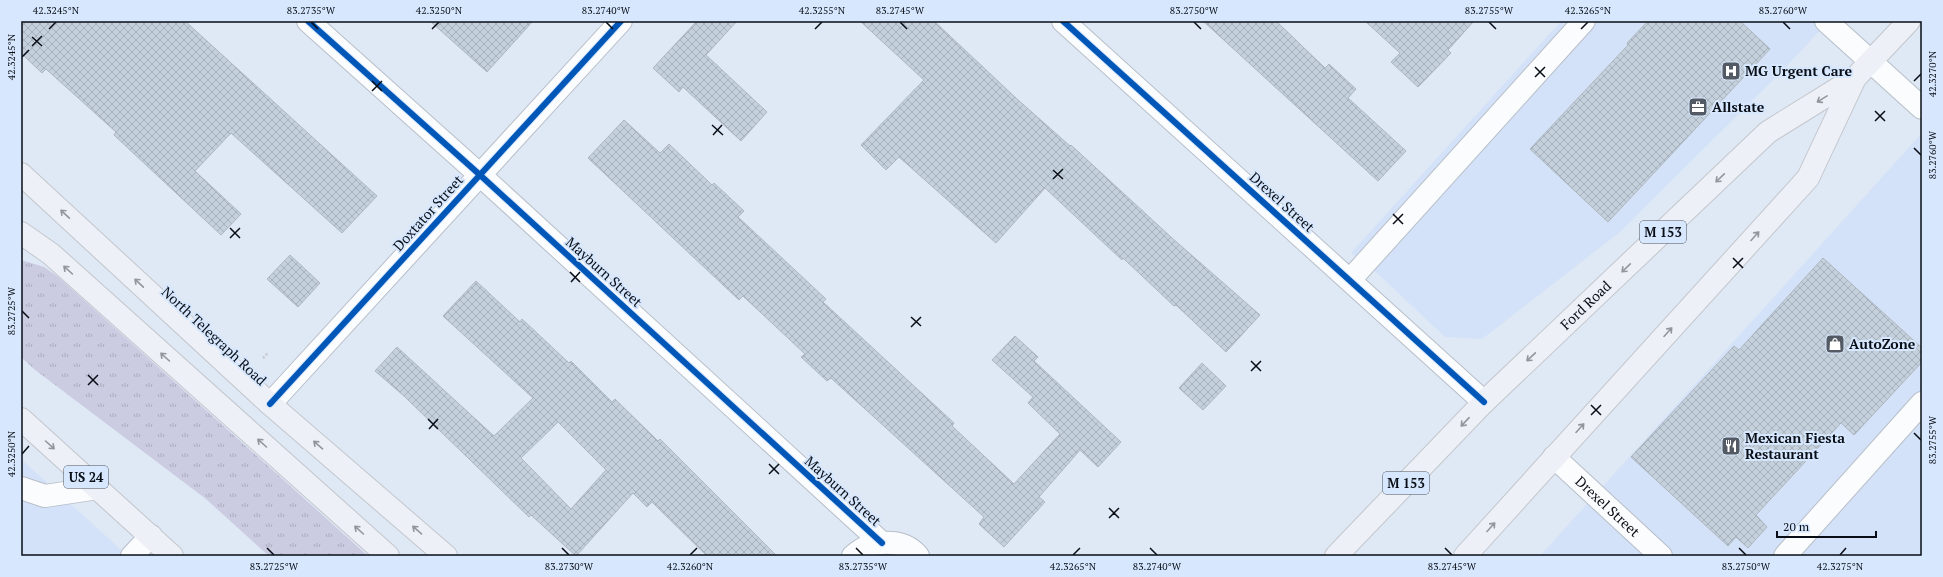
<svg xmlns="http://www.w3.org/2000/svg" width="1943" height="577" viewBox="0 0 1943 577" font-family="'PT Serif',serif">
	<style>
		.built { fill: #d3e2f8 }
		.grass { fill: url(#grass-tufts) }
		.building { fill: url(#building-cross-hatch); stroke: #aeb6bf; fill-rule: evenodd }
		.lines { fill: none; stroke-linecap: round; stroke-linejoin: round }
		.minor-casing { stroke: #b8bfc9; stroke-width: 24 }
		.major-casing { stroke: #c3c7cc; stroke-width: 24 }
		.path { stroke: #c7cace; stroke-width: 2.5; stroke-dasharray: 2 2; stroke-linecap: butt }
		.minor { stroke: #fafcfe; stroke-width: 22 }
		.major { stroke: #edf0f7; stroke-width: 22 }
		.cycleway-casing { stroke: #d6e7fe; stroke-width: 8 }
		.cycleway { stroke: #0057b8; stroke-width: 6 }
		.oneway { stroke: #92969d }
		.ticks { fill: none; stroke: #090e16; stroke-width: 1.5 }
		.labels { text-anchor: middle; stroke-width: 4; stroke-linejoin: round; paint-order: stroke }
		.shield { fill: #d6e7fe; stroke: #464f5c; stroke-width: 1 }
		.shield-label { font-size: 13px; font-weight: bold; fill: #090e16 }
		.poi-label { font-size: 14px; font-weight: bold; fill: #090e16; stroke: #d6e7fe; text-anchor: start }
		.street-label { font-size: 14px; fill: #090e16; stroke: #d6e7fe }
		.neatline { fill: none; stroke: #090e16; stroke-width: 1.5 }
		.ticks-label { font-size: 10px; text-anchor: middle; fill: #090e16 }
	</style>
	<defs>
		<pattern id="grass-tufts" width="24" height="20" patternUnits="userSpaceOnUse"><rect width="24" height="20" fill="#cbcbe1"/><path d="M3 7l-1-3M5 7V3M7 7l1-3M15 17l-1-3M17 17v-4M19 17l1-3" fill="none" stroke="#adadc0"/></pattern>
		<pattern id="building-cross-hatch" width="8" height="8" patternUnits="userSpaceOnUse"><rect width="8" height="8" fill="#c4d0db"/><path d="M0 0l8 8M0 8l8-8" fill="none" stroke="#a7b1bb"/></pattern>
	</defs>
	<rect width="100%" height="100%" fill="#dfe8f5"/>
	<path class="built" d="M1561,21h268l-47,50 -162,161 -138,107 -37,-2 -68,-64 -26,-20z
		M1922,133v423h-382z
		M21,459l107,97h-107z"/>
	<path class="grass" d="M21,260l23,7 13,9 311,280h-99l-63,-57 -172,-130 -13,-12z"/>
	<path class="building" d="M21,21h164l192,175 -35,37 -111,-100 -36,38 46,43 -20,21 -107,-100 2,-3 -70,-63 -4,4 -21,-20z
		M430,21h103l-46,51z
		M697,21h40l-31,34 61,57 -26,29 -58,-54 -4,5 -26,-24z
		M860,21h74l83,78 53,47 1,-1 101,93 88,77 -34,37 -50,-47 -2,1 -51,-48 -1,2 -77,-72 -49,55 -97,-86 -13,13 -25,-25 63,-65z
		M1203,21h73l49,47 4,-4 27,25 -8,9 58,53 -28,30z
		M1365,21h109l-26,29 3,3 -33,34 -27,-25 9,-9z
		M1648,21h92l30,28 -162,173 -78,-73 98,-104 -1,-2z
		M624,120l36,33 9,-9 43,41 2,-2 30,28 -6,6 88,82 -3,3 131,121 -2,3 62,58 46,-50 -32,-31 5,-6 -41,-37 23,-24 23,21 -4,4 87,81 -23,25 -18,-17 -41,47 6,5 -41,45 -25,-23 5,-7 -153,-139 -4,3 -26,-24 4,-3 -62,-58 -4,4 -151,-142z
		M290,255l30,28 -22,24 -31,-28z
		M1823,258l99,90v14l-68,73 -13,-12 -85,92 11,12 -19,21 -12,-11 -8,9 -97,-89 103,-111 5,4z
		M476,281l44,41 2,-3 47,44 2,-2 41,41 3,-3 43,42 2,-2 117,117h-70l-55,-54 -5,5 -14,-14 -57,63 -45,-41 -2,2 -125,-121 -29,-25 22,-24 97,89 39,-38 -90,-82zM558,422l48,48 -35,39 -50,-51z
		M1202,363l24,23 -23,24 -24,-22z"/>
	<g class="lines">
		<defs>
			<g id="minor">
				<path d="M308,21l172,154 402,368"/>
				<path d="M1063,21l421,381"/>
				<path d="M1826,21l96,87"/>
				<path d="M1350,280l234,-259"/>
				<path d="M270,404l351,-383"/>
				<path id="s1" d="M1554,457l107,99"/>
				<path d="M21,488l24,8 53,-8"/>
				<path d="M132,556l19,-20"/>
				<path d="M853,556c17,-16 49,-19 65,0"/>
				<path d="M1785,556l137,-153"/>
			</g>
			<g id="major">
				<path d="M21,174l249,230 176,152"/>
				<path d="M21,233l30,21 337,302"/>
				<path d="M21,419l151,137"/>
				<path id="s2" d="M1336,556l148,-154 284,-270 87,-54 54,-57"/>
				<path d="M1465,556l343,-378 47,-100"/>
			</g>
		</defs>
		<use href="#minor" class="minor-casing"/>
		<use href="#major" class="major-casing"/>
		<path class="path" d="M263,358l5,-5"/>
		<use href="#minor" class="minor"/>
		<use href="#major" class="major"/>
		<defs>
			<path id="cycleway" d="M308,21l172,154 402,368
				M1063,21l421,381
				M270,404l351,-383"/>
		</defs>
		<use href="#cycleway" class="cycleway-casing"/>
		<use href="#cycleway" class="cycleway"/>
	</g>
	<defs><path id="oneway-shaft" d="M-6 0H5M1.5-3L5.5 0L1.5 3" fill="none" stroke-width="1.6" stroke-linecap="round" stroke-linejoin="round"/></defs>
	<g class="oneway">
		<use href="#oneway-shaft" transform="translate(1822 99) rotate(148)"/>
		<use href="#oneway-shaft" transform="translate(1720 178) rotate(136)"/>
		<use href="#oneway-shaft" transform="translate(65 214) rotate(-137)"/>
		<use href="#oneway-shaft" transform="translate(1755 236) rotate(-48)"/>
		<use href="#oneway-shaft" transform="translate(1626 268) rotate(136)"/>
		<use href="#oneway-shaft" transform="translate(68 270) rotate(-138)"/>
		<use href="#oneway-shaft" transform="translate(139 283) rotate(-137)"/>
		<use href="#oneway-shaft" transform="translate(1668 332) rotate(-48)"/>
		<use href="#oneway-shaft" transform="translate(165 357) rotate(-138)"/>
		<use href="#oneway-shaft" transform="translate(1531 357) rotate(137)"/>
		<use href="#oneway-shaft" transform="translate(1465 422) rotate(133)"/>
		<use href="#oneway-shaft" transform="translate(1580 428) rotate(-48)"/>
		<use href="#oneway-shaft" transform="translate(262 443) rotate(-138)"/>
		<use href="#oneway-shaft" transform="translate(50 445) rotate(42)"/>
		<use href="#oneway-shaft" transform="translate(318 445) rotate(-139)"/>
		<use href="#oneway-shaft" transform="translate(1491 527) rotate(-48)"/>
		<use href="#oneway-shaft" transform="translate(359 530) rotate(-138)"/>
		<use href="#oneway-shaft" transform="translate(417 530) rotate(-139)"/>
	</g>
	<path class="ticks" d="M311,22l7,7M606,22l7,7M900,22l7,7M1194,22l7,7M1489,22l7,7M1783,22l7,7M49,29l7,-7M432,29l7,-7M815,29l7,-7M1581,29l7,-7M32,37l10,9M32,46l10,-10M22,57l7,-7M1535,67l10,10M1535,77l10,-10M372,81l10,10M1914,81l7,-7M372,91l10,-10M1875,111l10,10M1875,121l10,-10M712,125l11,10M713,135l9,-10M1914,148l7,7M1053,170l10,9M1053,179l10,-10M1393,214l10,10M1393,224l10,-10M230,228l10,10M230,238l10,-10M1733,258l10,10M1733,268l10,-10M570,272l10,10M571,282l9,-10M22,311l7,7M911,317l10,9M911,327l10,-10M1251,361l10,10M1251,371l10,-10M88,375l10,10M88,385l10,-10M1591,405l10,10M1591,415l10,-10M428,419l10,10M429,429l9,-10M1914,433l7,7M22,454l7,-8M769,464l10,10M769,474l10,-10M1109,508l10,10M1109,518l10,-10M267,548l7,7M562,548l7,7M856,548l7,7M1150,548l7,7M1445,548l7,7M1739,548l7,7M690,555l7,-7M1073,555l7,-7M1840,555l6,-7"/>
	<defs>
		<symbol id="hospital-square" viewBox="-11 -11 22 22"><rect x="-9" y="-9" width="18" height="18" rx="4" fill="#545a64" stroke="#d6e7fe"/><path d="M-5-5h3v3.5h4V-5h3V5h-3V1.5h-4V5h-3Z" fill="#fff"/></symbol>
		<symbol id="office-square" viewBox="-11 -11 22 22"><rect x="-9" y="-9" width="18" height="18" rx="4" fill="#545a64" stroke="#d6e7fe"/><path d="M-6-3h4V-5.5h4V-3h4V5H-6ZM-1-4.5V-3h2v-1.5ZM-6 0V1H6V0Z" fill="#fff"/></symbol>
		<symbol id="shop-square" viewBox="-11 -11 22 22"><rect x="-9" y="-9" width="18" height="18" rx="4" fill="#545a64" stroke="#d6e7fe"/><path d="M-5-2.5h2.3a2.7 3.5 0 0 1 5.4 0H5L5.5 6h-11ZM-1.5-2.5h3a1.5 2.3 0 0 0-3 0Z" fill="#fff"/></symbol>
		<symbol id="restaurant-square" viewBox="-11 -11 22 22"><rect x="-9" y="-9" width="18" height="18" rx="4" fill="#545a64" stroke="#d6e7fe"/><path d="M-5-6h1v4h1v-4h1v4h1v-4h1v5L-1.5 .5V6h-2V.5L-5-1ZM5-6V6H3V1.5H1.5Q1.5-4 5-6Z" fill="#fff"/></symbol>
	</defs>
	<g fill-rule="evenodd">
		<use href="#hospital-square" x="1720" y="60" width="22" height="22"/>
		<use href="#office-square" x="1687" y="96" width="22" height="22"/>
		<use href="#shop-square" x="1824" y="333" width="22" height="22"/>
		<use href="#restaurant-square" x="1720" y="435" width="22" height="22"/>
	</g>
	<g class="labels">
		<g class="shield">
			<rect x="1640" y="221" width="46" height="22" rx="3"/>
			<rect x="64" y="466" width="44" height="22" rx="3"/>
			<rect x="1383" y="472" width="46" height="22" rx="3"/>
		</g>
		<g class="shield-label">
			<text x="1663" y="237">M 153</text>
			<text x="86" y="482">US 24</text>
			<text x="1406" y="488">M 153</text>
		</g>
		<g class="poi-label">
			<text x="1745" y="76">MG Urgent Care</text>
			<text x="1712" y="112">Allstate</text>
			<text x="1849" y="349">AutoZone</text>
			<text x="1745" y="443">Mexican Fiesta<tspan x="1745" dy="16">Restaurant</tspan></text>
		</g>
		<g class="street-label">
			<text transform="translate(1282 202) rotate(42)" y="5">Drexel Street</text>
			<text transform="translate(428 213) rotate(-48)" y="5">Doxtator Street</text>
			<text transform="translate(604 272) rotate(42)" y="5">Mayburn Street</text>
			<text dy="5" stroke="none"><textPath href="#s2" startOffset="354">Ford Road</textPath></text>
			<text transform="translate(214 336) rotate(43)" y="5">North Telegraph Road</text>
			<text transform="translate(843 491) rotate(42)" y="5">Mayburn Street</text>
			<text dy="5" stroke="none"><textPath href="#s1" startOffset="73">Drexel Street</textPath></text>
		</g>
	</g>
	<rect width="1943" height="577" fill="none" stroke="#d6e7fe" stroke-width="44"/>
	<path d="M1777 531v6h99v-6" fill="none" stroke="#090e16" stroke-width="2"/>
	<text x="1783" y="531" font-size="12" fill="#090e16" stroke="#d6e7fe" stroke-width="3" paint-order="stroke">20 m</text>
	<rect x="22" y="22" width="1899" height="533" class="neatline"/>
	<g class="ticks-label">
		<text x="56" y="14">42.3245°N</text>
		<text x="311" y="14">83.2735°W</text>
		<text x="439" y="14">42.3250°N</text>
		<text x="606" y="14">83.2740°W</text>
		<text x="822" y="14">42.3255°N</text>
		<text x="900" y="14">83.2745°W</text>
		<text x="1194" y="14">83.2750°W</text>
		<text x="1489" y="14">83.2755°W</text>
		<text x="1588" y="14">42.3265°N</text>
		<text x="1783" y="14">83.2760°W</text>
		<text transform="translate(11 57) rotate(-90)" y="4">42.3245°N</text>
		<text transform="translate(1932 74) rotate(-90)" y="4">42.3270°N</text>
		<text transform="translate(1932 155) rotate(-90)" y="4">83.2760°W</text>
		<text transform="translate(11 311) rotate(-90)" y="4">83.2725°W</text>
		<text transform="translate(1932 440) rotate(-90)" y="4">83.2755°W</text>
		<text transform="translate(11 454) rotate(-90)" y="4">42.3250°N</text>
		<text x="274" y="570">83.2725°W</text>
		<text x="569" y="570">83.2730°W</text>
		<text x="690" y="570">42.3260°N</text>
		<text x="863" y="570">83.2735°W</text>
		<text x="1073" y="570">42.3265°N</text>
		<text x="1157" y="570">83.2740°W</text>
		<text x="1452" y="570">83.2745°W</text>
		<text x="1746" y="570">83.2750°W</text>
		<text x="1840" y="570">42.3275°N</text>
	</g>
</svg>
